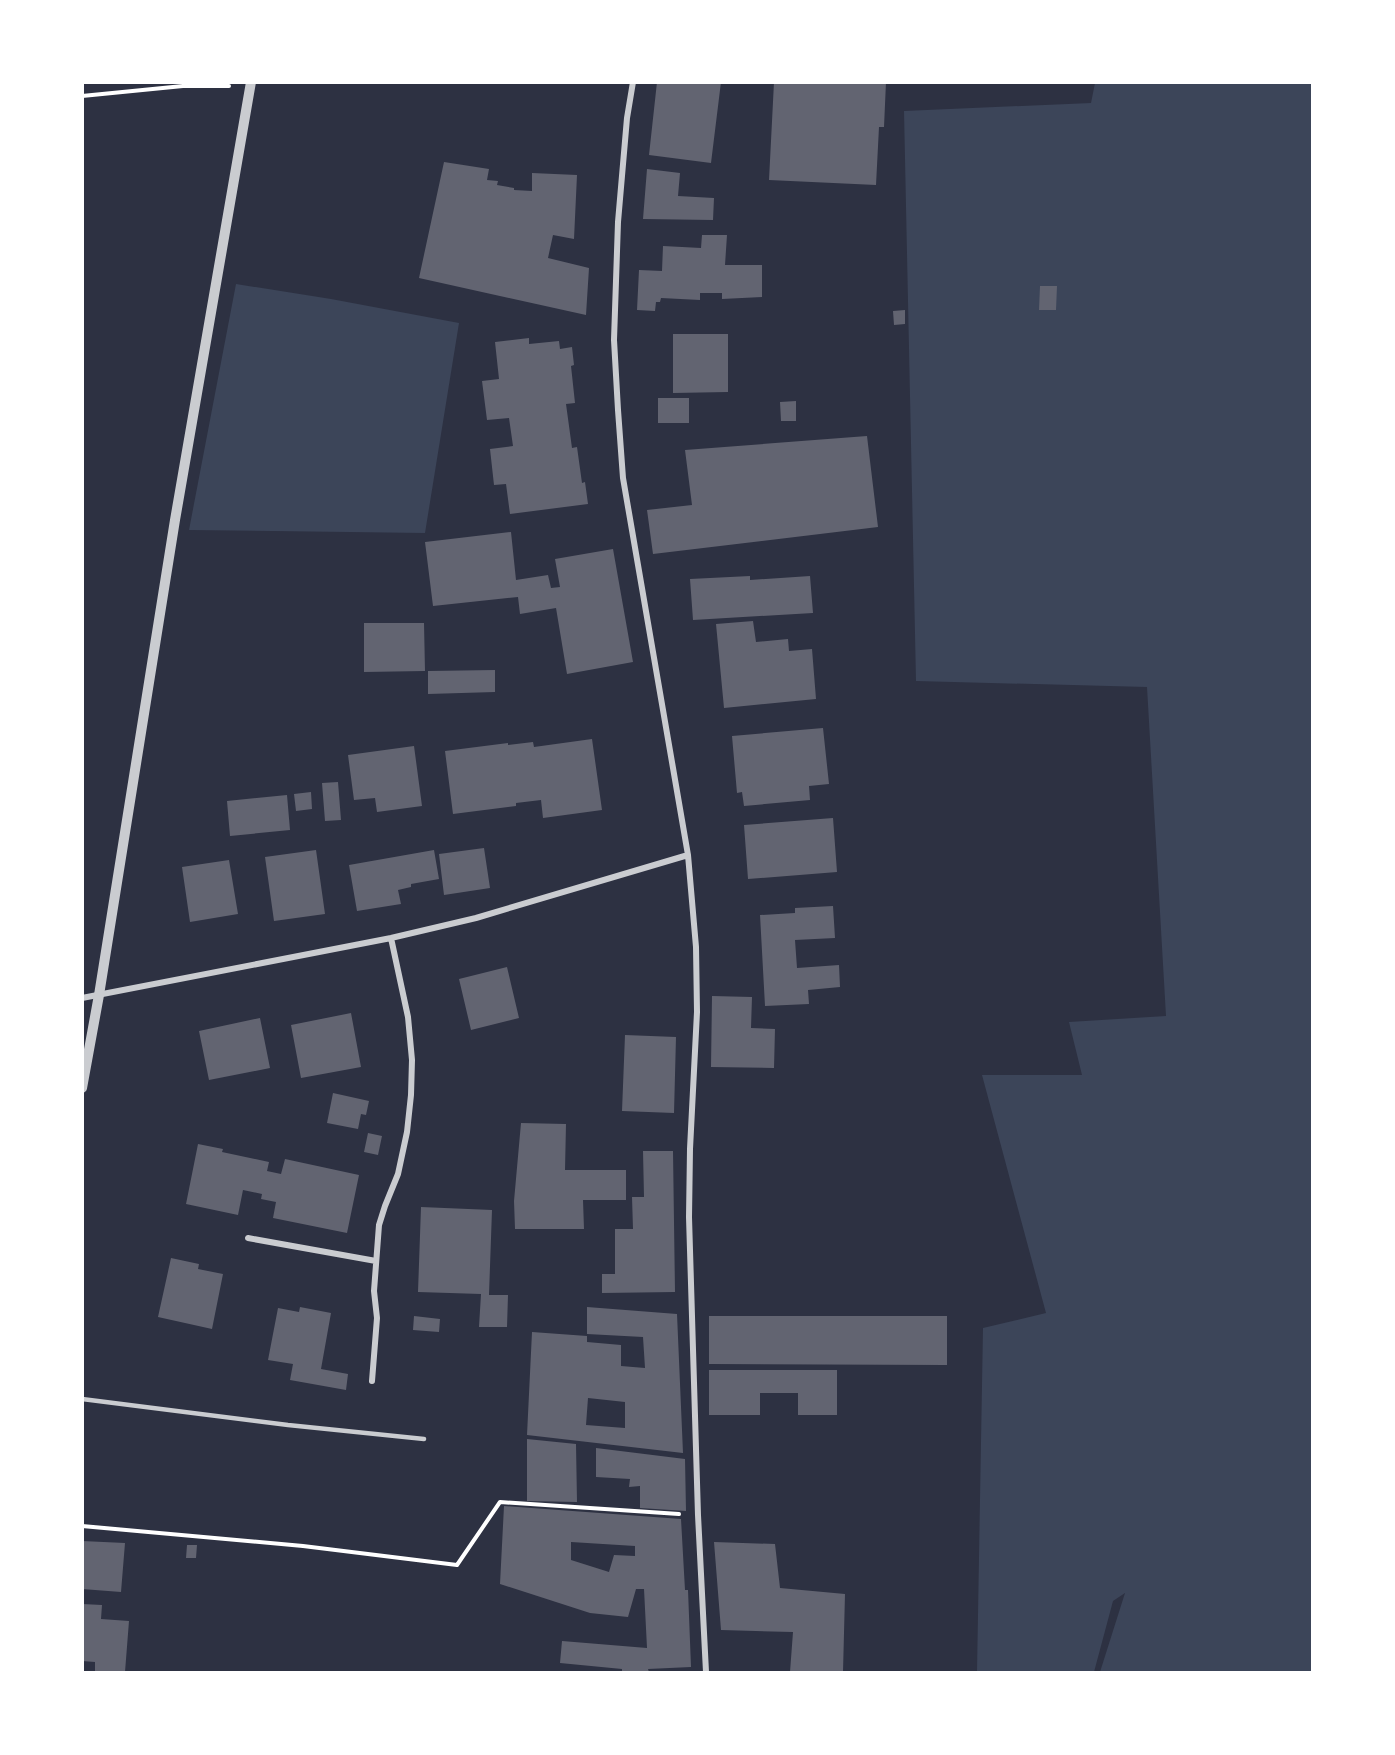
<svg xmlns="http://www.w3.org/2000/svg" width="1395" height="1755" viewBox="0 0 1395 1755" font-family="'Crimson Pro',serif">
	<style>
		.green { fill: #3c4559 }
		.building { fill: #626471; fill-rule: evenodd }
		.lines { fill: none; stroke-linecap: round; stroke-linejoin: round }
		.path { stroke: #fff; stroke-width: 4 }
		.service { stroke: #caccd0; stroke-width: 4.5 }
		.minor { stroke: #caccd0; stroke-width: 6 }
		.tertiary { stroke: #caccd0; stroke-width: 10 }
	</style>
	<rect width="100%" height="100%" fill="#2d3142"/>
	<path class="green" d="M1095,83h217v1589h-212l25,-79 -12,8 -19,71h-117l6,-344 63,-15 -64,-238h100l-13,-53 97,-6 -19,-329 -231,-6 -12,-570 187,-8z
		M236,284l95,15 128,24 -34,210 -236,-3z"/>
	<path class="building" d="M657,82h64l-10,81 -62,-8z
		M774,82h112l-2,45h-5l-3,58 -107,-5z
		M444,162l45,7 -2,11 11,1 -1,4 17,3v2l18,1v-18l45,2 -3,64 -21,-4 -5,23 41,10 -3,47 -167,-37z
		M647,169l33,4 -2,23 36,2 -1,22 -70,-1z
		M702,235h25l-2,30h37v32l-40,2v-6h-22v7l-39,-2 -1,4h-4l-1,9 -18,-1 2,-40 23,1 1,-25 38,2z
		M1040,286h17l-1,24h-17z
		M905,310v14l-11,1 -1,-14z
		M673,334h55v58l-55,1z
		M529,338v6l30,-3 1,8 12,-2 2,18 -3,1 4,37 -9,1 6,44 5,-1 5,36 3,-1 3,22 -78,10 -4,-30 -12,1 -4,-36 23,-3 -4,-28 -22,2 -5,-39 17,-2 -4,-37z
		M658,398h31v25h-31z
		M796,401v20h-15l-1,-19z
		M867,436l11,91 -225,27 -6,-44 45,-5 -7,-55z
		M511,532l5,48 32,-5 3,13 9,-1 -5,-28 58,-10 20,113 -66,12 -11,-66 -36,6 -2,-17 -85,9 -8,-64z
		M750,576v4l60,-4 3,37 -120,7 -3,-41z
		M753,621l3,21 32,-3 1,12 23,-2 4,50 -92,9 -8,-84z
		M364,623h60l1,48 -61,1z
		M495,670v22l-67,2v-23z
		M823,728l6,56 -20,2 1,14 -66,6 -2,-14 -5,1 -5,-57z
		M592,739l10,71 -59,8 -2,-18 -25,3v3l-63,8 -8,-63 63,-8v2l25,-3 1,5z
		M414,746l8,60 -45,6 -2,-14 -21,2 -6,-45z
		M338,782l3,38 -16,1 -3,-38z
		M311,792l1,17 -16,2 -2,-17z
		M287,795l3,35 -60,6 -3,-35z
		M833,818l4,54 -89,7 -4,-54z
		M484,848l6,40 -46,7 -5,-41z
		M316,850l9,64 -51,7 -9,-64z
		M434,850l5,29 -28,5v3l-13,3 3,14 -44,7 -8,-46z
		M229,860l9,54 -48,8 -8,-55z
		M833,906l2,32 -40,2 2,28 42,-3 1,22 -32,3 1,14 -44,2 -5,-91 35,-2v-5z
		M507,967l12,51 -48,12 -12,-51z
		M712,996l40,1 -1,31 24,1 -1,39 -63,-1z
		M351,1013l10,54 -60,11 -10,-53z
		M260,1018l10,50 -61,12 -10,-49z
		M625,1035l51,2 -2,76 -52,-2z
		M333,1093l36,8 -3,14 -5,-1 -3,15 -31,-6z
		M521,1123l45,1 -1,46h61v30h-43l1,29h-69l-1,-28z
		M368,1133l14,3 -4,19 -14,-3z
		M198,1144l25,5 -1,3 47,10 -2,9 14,3 4,-15 74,16 -12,58 -74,-15 3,-16 -15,-3 1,-5 -19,-4 -5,25 -52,-11z
		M643,1151h30l2,141 -73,1v-19h13v-45h18l-1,-32h12z
		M421,1207l71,3 -3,85h19l-1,32h-28l2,-33 -63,-2z
		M171,1258l28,6 -1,5 25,5 -11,55 -54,-12z
		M300,1307l31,6 -10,56 27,5 -2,16 -56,-10 3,-16 -25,-4 10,-52 21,4z
		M587,1307l90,7 6,139 -156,-18 5,-103 55,4v6l34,3v21l24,2 -2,-31 -56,-3zM588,1398l37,4v26l-39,-3z
		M414,1316l26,3 -1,13 -26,-2z
		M709,1316h238v49l-238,-1z
		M709,1370h128v45h-39v-22h-38v22h-51z
		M527,1439l49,5 1,58 -50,-1z
		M596,1448l89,11 1,52 -46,-3v-22l-11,1 1,-8 -34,-2z
		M504,1506l177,13 4,71h3l3,77 -43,2 1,3h-27v-3l-62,-6 2,-22 85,7 -3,-59h-8l-8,28 -38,-4 -90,-29zM571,1542l64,4v10l-21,-1 -5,17 -38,-12z
		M82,1541l43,2 -4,49 -39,-3z
		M714,1542l61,2 5,44 65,6 -2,78h-53l3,-40 -72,-2z
		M187,1545h10l-1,13h-10z
		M82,1604l20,1 -1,14 28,2 -4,51h-30v-10l-13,-1z"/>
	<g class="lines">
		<path class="path" d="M82,96l101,-10h46
			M82,1526l221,20 154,19 43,-63 179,12"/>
		<path class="service" d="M82,1399l206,26 136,14"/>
		<path class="minor" d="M633,82l-6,36 -9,104 -4,118 4,70 5,68 65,377 8,92 1,65 -7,137 -1,68 9,298 8,157
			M82,998l309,-60 85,-20 212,-63
			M248,1238l128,23
			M372,1381l5,-63 -3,-27 5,-66 6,-19 13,-32 9,-42 4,-37 1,-35 -4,-43 -17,-79"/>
		<path class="tertiary" d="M82,1088l17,-93 76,-475 76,-438"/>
	</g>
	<rect width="1395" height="1755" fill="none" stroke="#ffffff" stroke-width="168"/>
</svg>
